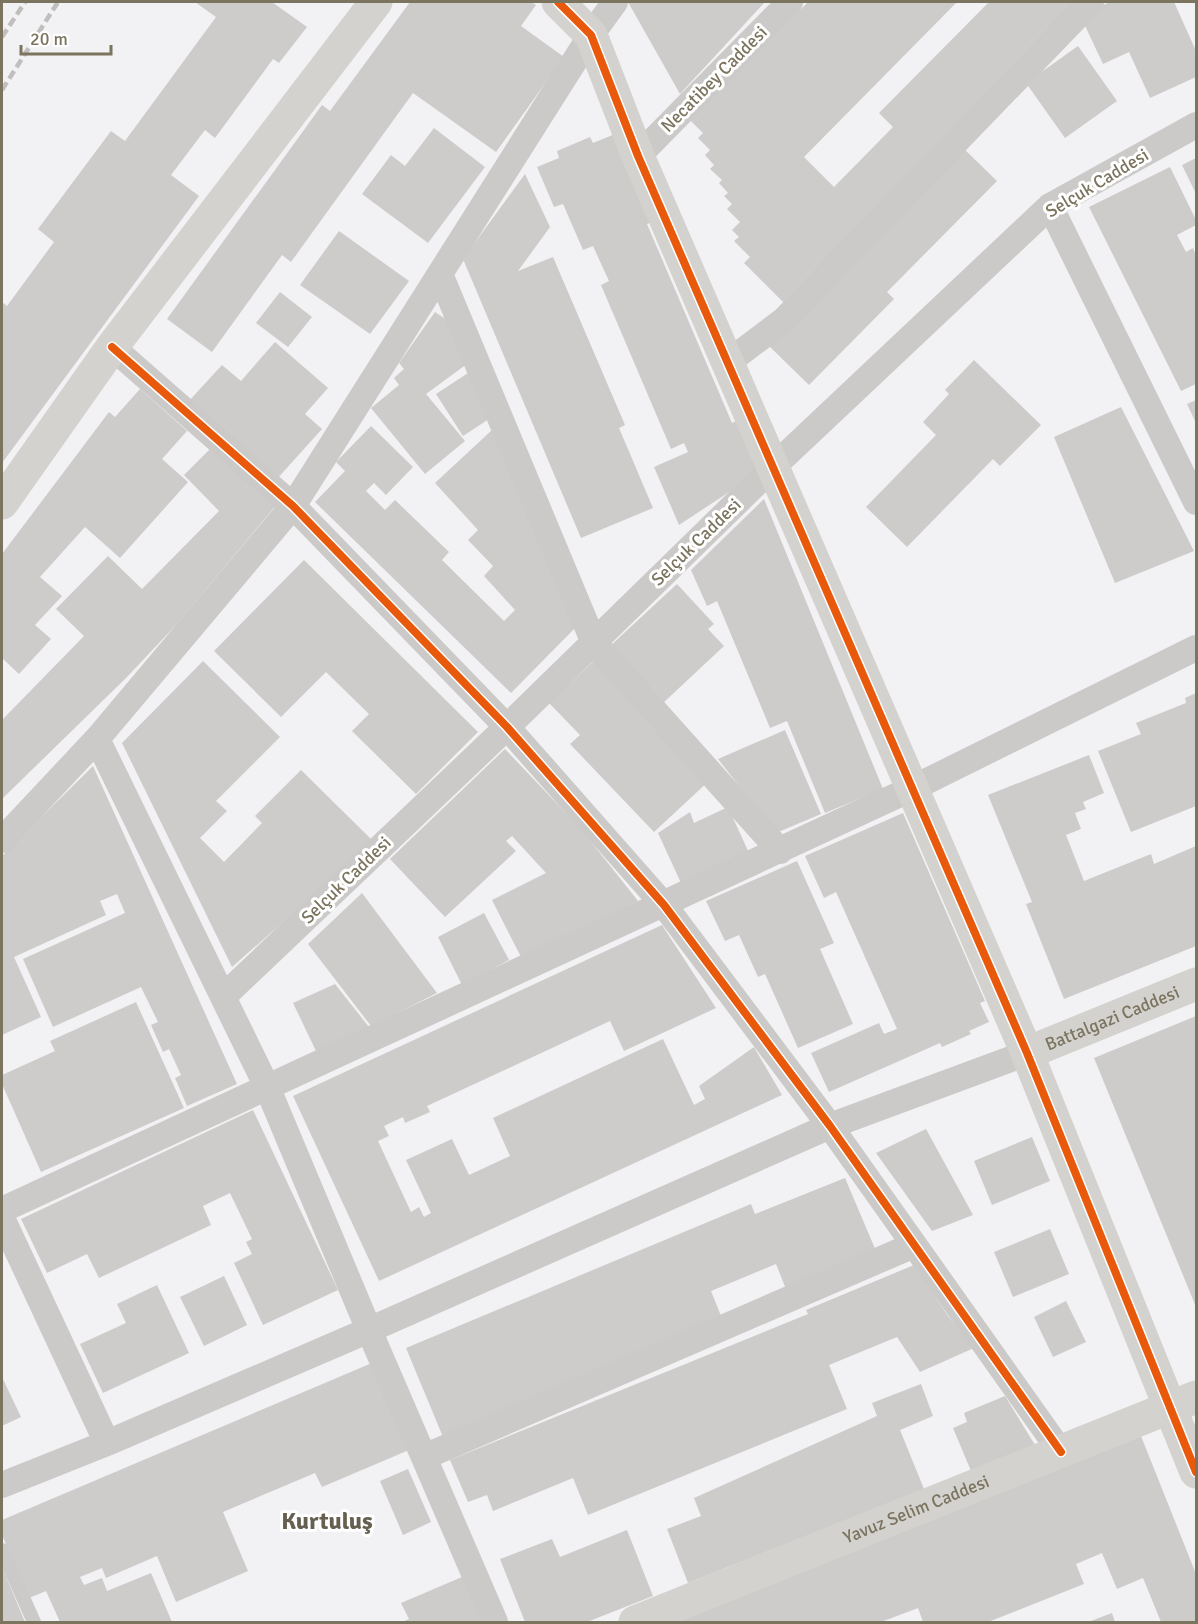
<svg xmlns="http://www.w3.org/2000/svg" width="1198" height="1624" viewBox="0 0 1198 1624" font-family="Signika,sans-serif">
	<style>
		.building { fill: #cdcccb }
		.lines { fill: none; stroke-linecap: round; stroke-linejoin: round }
		.lane { stroke: #cbcac8; stroke-width: 14 }
		.street { stroke: #cbcac8; stroke-width: 26 }
		.secondary { stroke: #d3d2cf; stroke-width: 33 }
		.rail { stroke: #c0bfbd; stroke-width: 4.5; stroke-dasharray: 9 4.5; stroke-linecap: butt }
		.cycleway-casing { stroke: #fff; stroke-width: 11 }
		.cycleway { stroke: #e8590c; stroke-width: 8 }
		.labels { text-anchor: middle; stroke-width: 6; stroke-linejoin: round; paint-order: stroke }
		.street-label { font-size: 18px; fill: #7b745f; stroke: #fff }
		.district-label { font-size: 24px; font-weight: bold; fill: #666050; stroke: #fff }
	</style>
	<rect width="100%" height="100%" fill="#f2f1f3"/>
	<path class="building" d="M195,2h77l35,25 -28,36 -6,-4 -58,79 -10,-8 -34,45 28,21 -197,267v-161l5,4 47,-64 -16,-13 73,-98 14,10 91,-124z
		M410,2h121l5,3 -15,21 43,31 -68,95 -83,-59 -122,169 -9,-7 -70,97 -45,-33 155,-214 8,6z
		M628,2h137l-85,92z
		M808,2h149l-153,155 30,30 59,-60 -14,-14 110,-111h93l-298,301 -40,-40 6,-6 -16,-16 5,-4 -7,-7 8,-8 -13,-13 5,-5 -8,-8 4,-3 -9,-10 3,-3 -12,-11 4,-4 -9,-10 5,-5 -12,-12 5,-5 -13,-13z
		M1110,2h64l22,49v26l-46,21 -21,-46 -26,12 -23,-49z
		M1078,46l39,55 -52,37 -39,-55z
		M434,128l51,39 -57,76 -66,-49 29,-39 14,11z
		M615,134l37,88 -5,2 85,199 4,-2 22,52 -79,52 -25,-58 34,-15 -4,-9 -13,6 -70,-164 8,-4 -16,-35 -10,4 -20,-46 -9,3 -17,-40 22,-9 -2,-7 33,-14 3,6z
		M963,148l34,33 -110,111 7,7 -85,86 -41,-40z
		M1196,158v36l-14,-29z
		M1170,167l26,53v5l-19,10 9,17 7,-4 3,7v129l-15,7 -92,-184z
		M525,174l25,53 -32,44 35,-14 72,168 -6,3 34,80 -72,30 -118,-279z
		M339,231l70,50 -39,53 -70,-49z
		M280,292l32,25 -24,30 -32,-24z
		M435,312l12,8 20,44 -41,30 39,47 -40,33 -54,-66 28,-23 -5,-7 10,-9 -5,-6z
		M275,342l53,46 -23,26 17,15 -46,51 -88,-78 34,-37 19,16z
		M974,360l67,65 -41,41 -7,-7 -86,88 -41,-40 70,-72 -13,-13 26,-28 -4,-4z
		M468,373l27,42 -32,21 -27,-42z
		M140,389l47,42 -25,28 26,23 -68,76 -35,-31 -45,50 22,19 -27,29 16,14 -32,35 -16,-15 -1,2v-107l107,-142 6,5z
		M1196,400v23l-9,-19z
		M1121,407l73,144 -79,32 -61,-146z
		M371,426l42,41 -27,28 -12,-12 -8,8 19,19 10,-10 54,52 -7,8 62,61 11,-11 -31,-34 9,-10 -25,-26 10,-10 -43,-47 57,-53 85,196 -66,67 -196,-191 30,-31 -9,-9z
		M214,445l64,58 -101,121 -51,54 -124,121v-79l82,-84 -28,-27 52,-53 34,33 77,-78 -35,-36z
		M764,499l119,290 -58,24 -38,-92 -17,7 -53,-127 -10,5 -16,-36z
		M304,560l174,172 -62,62 -64,-63 17,-17 -43,-42 -45,45 -67,-66z
		M677,584l37,40 -6,5 16,17 -62,58 -53,-57z
		M597,658l114,121 -57,53 -84,-88 10,-9 -31,-32z
		M203,661l77,76 -64,64 11,10 -27,27 24,24 38,-39 -7,-7 46,-46 70,69 -47,47 -92,81 -110,-224z
		M1196,693v113l-65,26 -33,-81 43,-17 -5,-11 50,-20 -1,-5z
		M785,730l36,84 -45,19 -58,-74z
		M505,749l76,80 57,72 -116,58 -30,-59 54,-27 -34,-37 -6,5 10,10 -71,66 -55,-58z
		M1089,755l15,38 -21,9 3,7 -11,4 6,16 -15,6 18,46 67,-27 3,10 42,-18v100l-132,53 -38,-95 6,-2 -44,-107z
		M93,766l144,318 -50,22 -12,-28 6,-3 -12,-26 -6,3 -12,-27 7,-3 -17,-35 -88,40 -30,-68 102,-46 -8,-19 -17,7 6,14 -92,42 27,60 -39,18v-179z
		M728,807l21,46 -68,30 -23,-50 32,-21 4,11z
		M903,813l82,188 -5,2 9,19 -20,9 2,3 -29,13 -2,-4 -111,49 -18,-39 68,-30 5,11 13,-5 -61,-137 -12,6 -19,-42z
		M797,861l37,82 -14,6 33,75 -55,24 -33,-74 -7,3 -19,-42 -14,6 -19,-40z
		M362,893l75,100 -66,33 -63,-82z
		M484,913l25,47 -47,25 -24,-48z
		M662,925l54,83 -92,43 -14,-30 -183,85 3,6 -25,11 -2,-6 -19,9 5,10 -11,5 33,71 8,-5 5,10 7,-4 -25,-53 46,-21 17,36 41,-19 -17,-38 170,-79 31,66 11,-6 -6,-13 55,-39 28,48 -403,186 -86,-185z
		M335,984l34,43 -53,24 -23,-48z
		M136,1002l48,106 -143,64 -39,-88v-9l53,-24 -5,-10z
		M1196,1016v291l-102,-249z
		M253,1110l85,180 -75,35 -29,-62 18,-9 -6,-12 6,-3 -22,-46 -27,13 8,19 -112,53 -12,-24 -40,19 -26,-54z
		M926,1129l47,86 -41,16 -56,-78z
		M1032,1137l18,44 -58,24 -18,-44z
		M845,1178l31,73 -90,38 -10,-25 -65,27 12,30 -280,116 -37,-89 345,-144 4,10z
		M1050,1229l19,45 -56,23 -19,-45z
		M914,1265l34,51 26,32 -54,24 -23,-35 -68,28 18,44 -259,106 -15,-37 -80,33 -6,-16 -19,7 -18,-42 358,-146 -2,-4z
		M224,1276l23,49 -43,21 -24,-49z
		M157,1285l32,68 -86,40 -23,-49 46,-21 -9,-19z
		M1066,1301l20,41 -33,15 -19,-40z
		M372,1363l37,87 -87,37 -7,-14 -92,39 25,59 -72,31 -19,-46 -51,22 -4,-10 -22,9 4,8 18,-7 5,13 44,-18 21,49h-112l-14,-31 -17,7 -27,-63v-15z
		M2,1377l19,40 -19,9z
		M921,1384l12,32 -33,14 24,59 -236,94 -21,-54 34,-13 -7,-18 183,-82 -5,-13z
		M1005,1396l30,49 -64,26 -18,-43 14,-6 -3,-9z
		M1141,1436l55,138v48h-35l-18,-44 -26,11 -15,-36 -26,11 8,20 -96,38h-65l-5,-14 -37,14h-210z
		M408,1469l23,53 -28,13 -23,-54z
		M627,1530l26,66 -66,26h-62l-25,-63 52,-20 8,18z
		M2,1567l23,55h-23z
		M469,1574l20,48h-87l7,-3 -8,-16z
		M1112,1613l3,9h-27z"/>
	<g class="lines">
		<path class="lane" d="M2,1550l32,72"/>
		<path class="street" d="M638,156l152,-154
			M1050,206l146,296
			M440,274l154,369 186,208
			M112,347l181,159 214,221 157,178 166,221 231,326
			M727,363l57,-43 307,-318
			M97,739l171,350 101,241 126,292
			M2,840l95,-101 196,-233 298,-471 24,-33
			M224,996l283,-269 265,-259 278,-262 146,-81
			M2,1210l909,-421 285,-141
			M2,1218l105,225
			M424,1457l490,-212
			M2,1485l105,-42 262,-113 461,-204 197,-73"/>
		<g class="secondary">
			<path d="M558,2l33,33 47,121 389,897 169,419"/>
			<path d="M2,503l110,-156 264,-345"/>
			<path id="s1" d="M1027,1053l169,-69"/>
			<path id="s2" d="M635,1622l561,-225"/>
		</g>
		<path class="rail" d="M2,37l23,-35
			M2,90l56,-88"/>
		<defs>
			<path id="cycleway" d="M558,2l33,33 47,121 389,897 169,419
				M112,347l181,159 214,221 157,178 166,221 231,326"/>
		</defs>
		<use href="#cycleway" class="cycleway-casing"/>
		<use href="#cycleway" class="cycleway"/>
	</g>
	<g class="labels">
		<g class="street-label">
			<text transform="translate(714 79) rotate(-45)" y="6">Necatibey Caddesi</text>
			<text transform="translate(1097 183) rotate(-31)" y="6">Selçuk Caddesi</text>
			<text transform="translate(696 542) rotate(-44)" y="6">Selçuk Caddesi</text>
			<text transform="translate(346 880) rotate(-44)" y="6">Selçuk Caddesi</text>
			<text dy="6" stroke="none"><textPath href="#s1" startOffset="92">Battalgazi Caddesi</textPath></text>
			<text dy="6" stroke="none"><textPath href="#s2" startOffset="303">Yavuz Selim Caddesi</textPath></text>
		</g>
		<g class="district-label">
			<text x="327" y="1529">Kurtuluş</text>
		</g>
	</g>
	<rect width="1198" height="1624" fill="none" stroke="#7b745f" stroke-width="6"/>
	<path d="M21 45v9h90v-9" fill="none" stroke="#7b745f" stroke-width="3"/>
	<text x="30" y="45" font-size="18" fill="#7b745f" stroke="#ffffff" stroke-width="4.5" paint-order="stroke">20 m</text>
</svg>
